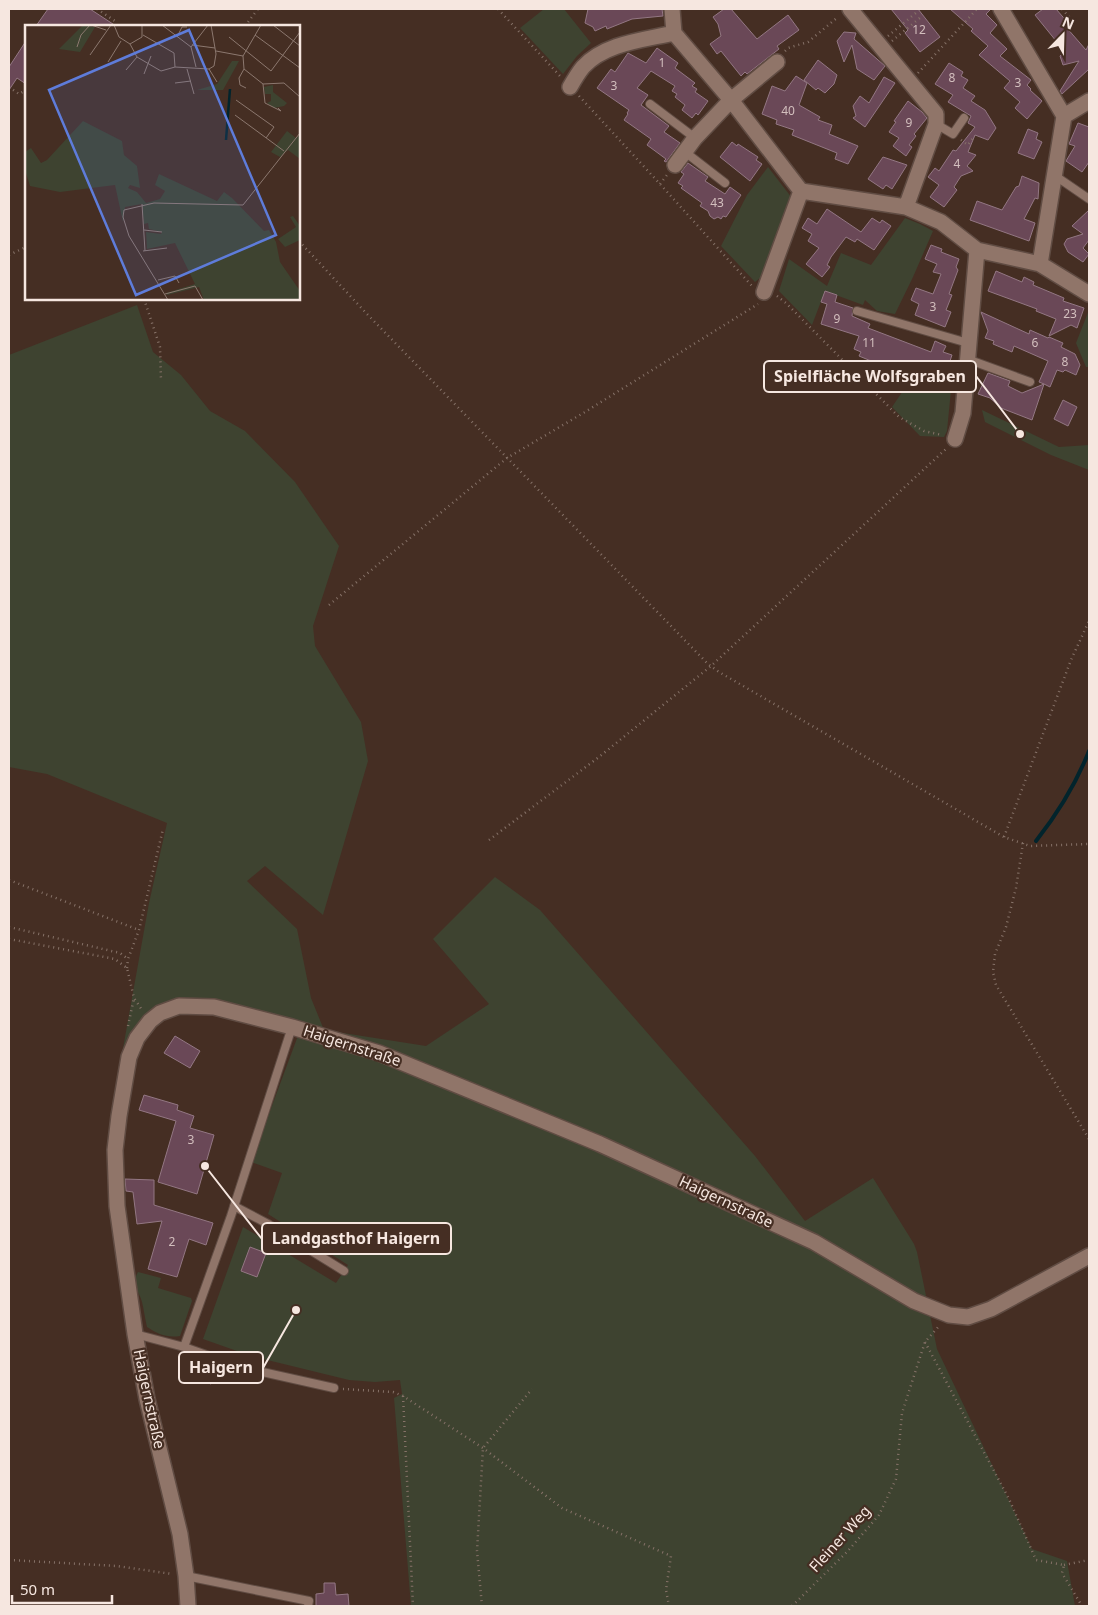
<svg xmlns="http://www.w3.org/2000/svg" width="1098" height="1615" viewBox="0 0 1098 1615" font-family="'Noto Sans',sans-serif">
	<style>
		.green { fill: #3e4330 }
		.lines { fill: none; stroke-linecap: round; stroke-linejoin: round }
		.stream { stroke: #02242c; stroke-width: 4 }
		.building { fill: #6a4857; stroke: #937783 }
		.lane-casing { stroke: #604c43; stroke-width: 10 }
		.street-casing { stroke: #604c43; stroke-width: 18 }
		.path { stroke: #867268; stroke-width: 2.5; stroke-dasharray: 1 4; stroke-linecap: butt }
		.lane { stroke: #907569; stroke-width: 8 }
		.street { stroke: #907569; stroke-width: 15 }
		.labels { text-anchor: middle; stroke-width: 4.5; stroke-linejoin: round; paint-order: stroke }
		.number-label { font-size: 12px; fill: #d3bfbe }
		.street-label { font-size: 15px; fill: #f6e7e0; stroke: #452e23 }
		.inset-river { fill: none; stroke: #02242c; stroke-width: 2.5 }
		.inset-road { fill: none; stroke: #8c786f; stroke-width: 1 }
		.view { fill: #5e7cda; fill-opacity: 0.15; stroke: #5e7cda; stroke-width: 2.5 }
		.inset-edge { fill: none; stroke: #f6e7e0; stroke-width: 2.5 }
		.leader { fill: none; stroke: #f6e7e0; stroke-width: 2 }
		.callout-dot { fill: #f6e7e0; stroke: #452e23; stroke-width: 2 }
		.callout { fill: #452e23; stroke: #f6e7e0; stroke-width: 2 }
		.callout-label { font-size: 16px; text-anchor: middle; font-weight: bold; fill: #f6e7e0 }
	</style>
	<rect width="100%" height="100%" fill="#452e23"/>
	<path class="green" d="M544,9h20l27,34 -14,13 -14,18 -43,-46z
		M768,167l24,31 -26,75 -11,9 -34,-36 26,-51z
		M905,218l15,6 13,7 -20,46 -18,37 -18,-3 -12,-11 -2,5 -38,-14 -13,34 -33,-34 10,-32 38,27 14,-33 30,12z
		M137,305l16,47 28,23 29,36 35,20 50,51 44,64 -26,80 2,20 46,76 7,39 -45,154 -58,-49 -18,15 50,48 14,69 13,32 102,16 63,-42 -56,-65 62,-62 45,33 215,246 50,65 68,-43 41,66 3,8 20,97 95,200 35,12 8,45h-664l-17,-208 8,-4 -2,-14 -25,2 -26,-2 -98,-24 -48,-17 40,-112 93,56 12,-18 -80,-51 14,-41 -31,-11 48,-129 -84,-30 -59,6 -41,84 34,-190 18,-80 -120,-49 -38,-7v-412z
		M1089,310v57h-3l-10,-24z
		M913,376l38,14 -4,41 -3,6 -24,-1 -28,-29z
		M982,410l77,37 30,-2v25l-38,-15 -66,-33z
		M138,1272l23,6 -3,10 33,10 1,3 -12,35c-14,2 -22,-2 -33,-9 -2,-8 -3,-17 -5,-25 -3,-12 -12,-16 -4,-30z"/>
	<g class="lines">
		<path class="stream" d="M1036,841c22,-28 40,-57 53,-90"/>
	</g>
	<path class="building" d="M48,9h42l26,17h-80z
		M588,9h74l1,7 -31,3 -25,10 -1,-3 -11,5 -2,-4 -8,-4z
		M724,9h7l26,30 31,-24 11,15 -22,16 2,3 -32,25 -2,-2 -4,4 -20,-25 -4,3 -7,-10 11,-8 -3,-12 -5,-7z
		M891,9h27l22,28 -20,15 -15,-19 3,-3z
		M950,9h41l-5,5 11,11 -7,8 17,16 -7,7 31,24 -4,5 4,4 -1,1 12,11 -15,18 -12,-11 5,-6 -16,-14 6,-7 -31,-26 9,-9 -17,-15 2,-2z
		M1043,9h13l13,15 -3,3 20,23 3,-6v25l-27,25 -2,-3 19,-30 -16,4 -3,-9 5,-4 -30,-37z
		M844,32l12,1 -2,6 31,27 -11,14 -17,-11 -5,-24 -8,17 -7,-21z
		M26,41v43l-9,-6 -8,12v-23z
		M657,48l21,15 -3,5 20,15 -3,3 5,3 -2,3 13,9 -10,14 -2,-2 -4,5 -10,-8 3,-5 -10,-8 2,-3 -5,-3 3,-5 -24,-15 -14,17 11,7 -7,10 28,21 -5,6 16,11 -14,19 -2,-1 2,-2 -19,-14 4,-6 -27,-19 4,-6 -1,-1 2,-3 -32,-22 14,-19 4,3 13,-19 18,10z
		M818,60l19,15 -3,9 -9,9 -7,-5 -2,2 -12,-10z
		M949,63l14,9 -2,4 7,4 -5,8 12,8 -4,5 14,9 11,18 -8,12 -13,-5 -7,17 8,3 -9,11 6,5 -12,5 -7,11 3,3 -13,17 -14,-10 9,-12 -11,-8 7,-9 4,3 14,-21 3,1 19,-24 -7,-4 3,-7 -23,-14 5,-7 -18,-11z
		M796,76l11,7 -8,22 21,12 -2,3 14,5 -3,9 29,12 -10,18 -13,-5 2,-6 -45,-18 2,-5 -18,-6 1,-4 -15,-6 10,-28 13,5z
		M884,77l11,6 -30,44 -12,-9 3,-2 -3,-10 7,-10 9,7z
		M908,101l14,11 5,6 -13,16 2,2 -7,9 3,2 -6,9 -13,-10 6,-8 -10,-6 7,-10 -2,-1z
		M1078,123l11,4v35l-7,10 -16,-11 9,-15 -6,-2z
		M1028,129l10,4 -2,6 6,3 -8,17 -16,-6z
		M732,142l5,4 1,-2 20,13 -2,3 6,4 -12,17 -30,-24z
		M883,157l24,8 -15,24 -6,-4 -3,4 -15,-10z
		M688,163l20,14 -3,4 20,13 5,-7 11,8 -15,22 -3,-1 -2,3 -3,-2 -4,2 -4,-3 -2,-5 -8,-5 2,-3 -21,-15 2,-2 -5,-3 6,-9 -3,-2z
		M1022,176l17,7 -1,16 -3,-1 -11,21 11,4 -6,18 -59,-21 7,-19 25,9 14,-23 3,-1z
		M827,209l34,23 11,-14 8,5 2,-3 9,6 -17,24 -17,-11 -2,3 -9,-5 -15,20 -4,8 3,2 -8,10 -16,-13 13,-16 -11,-7 4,-7 -10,-6 6,-10 9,6z
		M1089,210v30l-6,8 6,6 -6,8 -15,-10 -4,-8 3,-5 16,-5 -11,-8z
		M931,245l11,4 -1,3 18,7 -3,8 2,3 -9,24 3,1 -6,15 5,2 -6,15 -30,-12 4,-11 -8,-4 5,-12 17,6 8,-20 -8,-2 4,-8 -12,-5z
		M996,271l26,11 2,-5 10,5 -1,3 31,13 -1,3 21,7 -7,20 -6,-3 -22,11 7,-17 -20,-8 1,-2 -49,-18z
		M825,291l12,4 -2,7 18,6 -1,8 18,8 -2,4 63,24 4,-11 11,5 -3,6 9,3 -3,9 2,1 -7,16 -35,-16 -4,10 -46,-19 2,-4 -7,-3 5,-13 -38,-12 6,-20 -6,-2z
		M981,312l48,22 1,-4 18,8 1,-1 14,6 -2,4 14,7 5,11 -4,10 -11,-5 -2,2 -6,-2 -7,17 -6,-3 -12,36 -31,-12 -11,-10 -12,-4 10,-21 22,8 -2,5 14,7 22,-9 -5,-2 9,-21 -34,-15 -2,6 -19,-8 1,-3 -9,-3 3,-7z
		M1063,400l14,7 -9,19 -14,-7z
		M175,1036l25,15 -10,17 -26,-15z
		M144,1095l34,10 -1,5 17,6 -4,12 24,7 -17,59 -39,-12 18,-61 -37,-11z
		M125,1179l29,1v25l59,18 -7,22 -17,-6 -12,38 -29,-8 14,-48 -25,3 -4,-32 -7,-1z
		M250,1247l16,6 -9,24 -16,-6z
		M200,1366l16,6 -5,12 -15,-6z
		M324,1583h11l1,12 12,-1 1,12h-33v-12l8,-1z"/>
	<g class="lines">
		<defs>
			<path id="lane" d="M650,104l45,34
				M936,124l17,10 11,-16
				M685,152l40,31
				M1054,175l35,24
				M857,311l111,32
				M967,359l63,23
				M234,1206l34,18 76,47
				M135,1334l49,13 56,20 94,21
				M184,1347l47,-131 61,-189
				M186,1576l123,25 -1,5"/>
			<path id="street" d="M672,9l2,24 57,67 70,91 105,16 35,15 36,28 63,14 49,30
				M850,9l86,105v10l-30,83
				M1001,9l63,107
				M570,87c4,-7 8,-14 13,-20 22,-24 61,-27 91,-34
				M675,165l20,-27 36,-38 46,-38
				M1040,264l24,-148 25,-15
				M764,292l37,-101
				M955,439l8,-26 14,-163
				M188,1606l-2,-30 -6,-42 -33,-135 -12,-65 -18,-128 -2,-56 4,-34 10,-59 8,-19 13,-17 10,-8 19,-7 35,1 78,20 87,26 221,91 214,98 100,59 35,14 19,2 23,-8 98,-53"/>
		</defs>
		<use href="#lane" class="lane-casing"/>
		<use href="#street" class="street-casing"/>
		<path class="path" d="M97,9l18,12 -3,5
			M498,9l62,67
			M1062,9l9,10
			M245,26l13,-17
			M888,36l29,-24
			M892,41l29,-24
			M785,51l3,-3 20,-6 30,-25
			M918,73l59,-64
			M9,87l10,7 7,-4
			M579,96l81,88 92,102
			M961,140l7,5 5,-7
			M660,184l7,-9
			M299,241l68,73 341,350 11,8 285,165 26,9 59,-2
			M9,255l17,-8
			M777,296l9,7 113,114 25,14 18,4
			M144,299l16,48 1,34
			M329,605l178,-147 78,-46 173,-108
			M1004,837l67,-177 18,-39
			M489,840l110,-83 112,-91 236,-218
			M1023,843l-7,45 -10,39 -11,27 -2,18 3,13 93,154
			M9,880l130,50
			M9,927l111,26 8,6
			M9,939l106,20 12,9 7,30 8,12
			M127,968l1,-9 11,-29 24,-101
			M128,1026l6,-28
			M925,1342l84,157 27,61 28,5 -2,8 20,33
			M343,1389l50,3 10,4 80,52 79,60 109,48 -5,34 3,16
			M403,1396l10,210
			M9,1560l108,6 55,8
			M1064,1565l25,-5
			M482,1606l-5,-55 6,-103 49,-59
			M792,1606l55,-54 32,-37 17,-36 6,-66 23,-71 15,-17"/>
		<use href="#lane" class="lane"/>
		<use href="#street" class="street"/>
	</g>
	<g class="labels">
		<g class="number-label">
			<text x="919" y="34">12</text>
			<text x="662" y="67">1</text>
			<text x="952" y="82">8</text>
			<text x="1018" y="87">3</text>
			<text x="614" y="90">3</text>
			<text x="788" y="115">40</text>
			<text x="909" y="127">9</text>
			<text x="957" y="168">4</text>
			<text x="717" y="207">43</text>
			<text x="933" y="311">3</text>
			<text x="1070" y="318">23</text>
			<text x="837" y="323">9</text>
			<text x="869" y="347">11</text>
			<text x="1035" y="347">6</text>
			<text x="1065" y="366">8</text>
			<text x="191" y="1144">3</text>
			<text x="172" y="1246">2</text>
		</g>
		<g class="street-label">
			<text transform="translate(352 1046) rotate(18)" y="5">Haigernstraße</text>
			<text transform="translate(726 1202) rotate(25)" y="5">Haigernstraße</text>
			<text transform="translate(149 1399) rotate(78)" y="5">Haigernstraße</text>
			<text transform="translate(840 1539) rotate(-48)" y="5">Fleiner Weg</text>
		</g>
	</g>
	<g transform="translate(25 25)">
		<rect width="275" height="275" fill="#452e23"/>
		<path d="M58,0l12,2 -15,25 -21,-3zM207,36h7l-16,29h-26l20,-6zM248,60v7l14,11 -3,3 -10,2 -7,-5 4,-2v-7h-6l-1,-7zM58,96l39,20 2,14 13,11 3,22 -10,-3 -2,3 9,4 9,11 14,-4 5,-8 -10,-6 4,-11 58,27 7,-9 8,6 32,33 5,-1 7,12 4,20 20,29v9h-96l-5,-13 -32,8 -8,-14 7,12 29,-9 -20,-41 -28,6 -1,-17 15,2 1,-2 -13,-3 -1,-6 -4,1 -2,-20 -17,3 -2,15 -8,-37 -55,7 -30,-6 -5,-16v-18l6,-4 10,15 6,-3zM262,106l9,7 4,-3v24l-12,-9 -8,7 -9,-5zM268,191l7,10v14l-15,7 -7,-8 18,-12 -6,-10z" fill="#3e4330"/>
		<path class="inset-river" d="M201,115l4,-51"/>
		<path class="inset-road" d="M66,0l15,5M89,0l5,12 11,7 7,13 24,14 14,-4 34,2 5,-3 2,-12 -5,-29M137,0l29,22M236,0l-18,31 1,13 19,15 21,-1 16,14M248,0l27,21M118,10l31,18 1,14M230,10l45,33M152,12l5,-10h5M204,12l42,34 29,-39M105,19l12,-7v-12M167,20l23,3M52,22l4,-12 9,-10M191,26l27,5M65,30l21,-30M83,37l13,-21M171,42l-5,-20 17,-22M162,44l7,25M184,44l8,13M219,44l-5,9 1,7 6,3M101,45l11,-13M119,49l7,-18M150,58l16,-2M238,59l2,19 16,8 -3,-3M211,75l38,27 -8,11M210,90l49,36M117,179l3,47M119,205l18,2M118,226l24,-3M133,255l17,-4 4,7M140,269l30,-8 8,14M143,275l-39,-64 -6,-19 1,-7 30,-7 89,2 57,-72"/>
		<path class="view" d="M164,5l87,205 -140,60 -87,-205z"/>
		<rect width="275" height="275" class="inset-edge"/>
	</g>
	<path class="leader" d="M1020 434L976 376M205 1166L262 1239M296 1310L263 1368"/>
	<g class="callout-dot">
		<circle cx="1020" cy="434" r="5"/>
		<circle cx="205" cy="1166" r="5"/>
		<circle cx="296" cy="1310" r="5"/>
	</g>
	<g class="callout">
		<rect x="764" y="361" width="212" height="31" rx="5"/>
		<rect x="262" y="1223" width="189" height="31" rx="5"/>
		<rect x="179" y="1352" width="84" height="31" rx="5"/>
	</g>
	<g class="callout-label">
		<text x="870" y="382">Spielfläche Wolfsgraben</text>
		<text x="356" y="1244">Landgasthof Haigern</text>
		<text x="221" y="1373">Haigern</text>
	</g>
	<rect width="1098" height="1615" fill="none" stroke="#f6e7e0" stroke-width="20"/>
	<g transform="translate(1063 35) rotate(23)" stroke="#452e23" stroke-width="4" paint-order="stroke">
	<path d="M0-4L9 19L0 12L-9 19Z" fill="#f6e7e0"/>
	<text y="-8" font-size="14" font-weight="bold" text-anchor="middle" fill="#f6e7e0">N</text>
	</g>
	<path d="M12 1595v8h100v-8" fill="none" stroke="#f6e7e0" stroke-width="2.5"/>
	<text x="20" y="1595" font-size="15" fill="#f6e7e0" stroke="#452e23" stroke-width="4" paint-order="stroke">50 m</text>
</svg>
